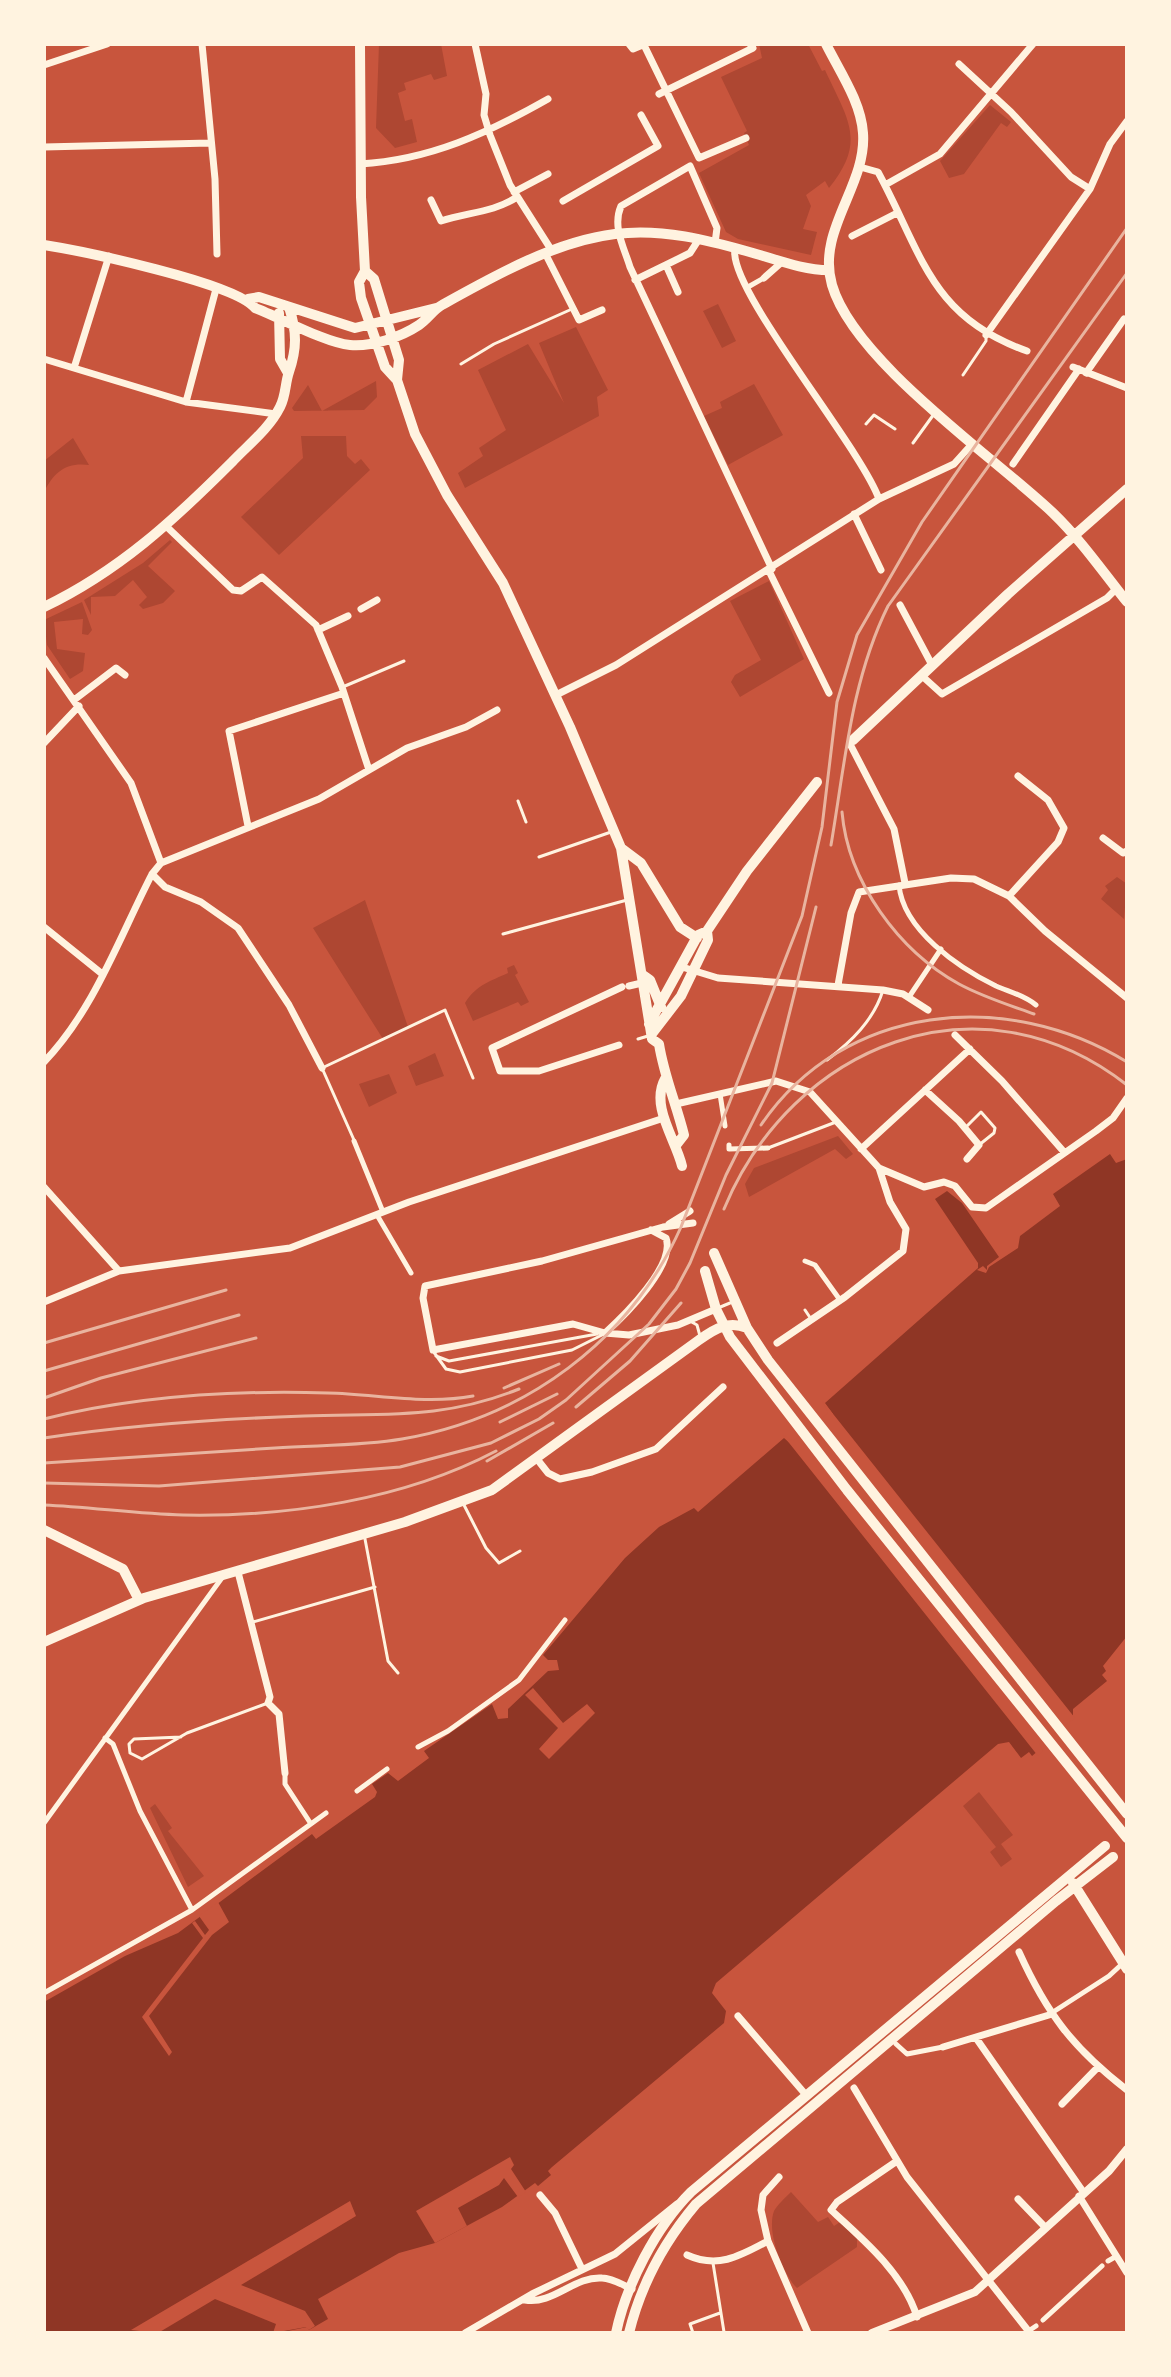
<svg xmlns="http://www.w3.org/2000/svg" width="1171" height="2377" viewBox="0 0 1171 2377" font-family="Inter,sans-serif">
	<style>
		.green { fill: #ae4732 }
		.water { fill: #8f3625 }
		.pier { fill: #c8553d }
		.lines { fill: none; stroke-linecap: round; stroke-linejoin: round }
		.service { stroke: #fff3e0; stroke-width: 3 }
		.pedestrian { stroke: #fff3e0; stroke-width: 5 }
		.minor { stroke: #fff3e0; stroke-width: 7 }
		.tertiary { stroke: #fff3e0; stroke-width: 8 }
		.primary { stroke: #fff3e0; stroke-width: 10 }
		.rail { stroke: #e9b49f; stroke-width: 3 }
	</style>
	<rect width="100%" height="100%" fill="#c8553d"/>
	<path class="green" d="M379,44h62l6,32 -13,4 -3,-6 -27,9 2,7 -8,3 7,28 7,-2 5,23 -22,6 -19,-20z
		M759,44h49l14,27 3,-1c23,50 42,71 4,118l-4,-7 -19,14 5,11 -8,23 14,3 -6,23 -73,-16 -12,-7 -27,-59 50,-28 -5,-12 3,-2 -26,-54 41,-19z
		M990,105l21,17 -4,5 -6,-4 -37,51 -15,4 -9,-17z
		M718,304l18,37 -14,7 -19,-37z
		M576,327l32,63 -11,7 2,19 -134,72 -7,-15 25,-17 -4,-8 27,-18 -28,-60 50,-26 36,59 -25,-60z
		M376,381l1,16 -13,13 -70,1 -2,-3 16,-23 14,26z
		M754,384l29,51 -55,30 -24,-49 18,-8 -2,-6z
		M301,436h45l1,20 8,8 6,-5 9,11 -91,85 -38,-38 62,-59z
		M73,438l16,27c-23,-3 -35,7 -45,27v-31z
		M170,540l2,2 -24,24 27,25 -12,12 -20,6 -4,-4 8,-8 -14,-17 -18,16 -24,1v18l-7,-15 59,-37z
		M769,581l35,78 -64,38 -9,-15 4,-7 26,-15 -31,-59z
		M82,602l10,28 -4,5 -6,-1 1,-15 -29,3 3,27 28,4 -2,18 -13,8 -23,-34 -3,-25z
		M1117,877l10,7 -3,35 -23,-20 7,-9 -3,-4z
		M365,900l43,127 -25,12 -70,-111z
		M514,965l4,8 -3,2 14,27 -8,4 -3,-4 -45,19 -8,-18c12,-19 26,-22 43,-30l-1,-5z
		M435,1053l9,23 -28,10 -8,-20z
		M389,1074l8,19 -28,14 -10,-23z
		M838,1136l15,18 -7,5 -11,-10 -86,48 -4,-13 9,-16z
		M979,1792l34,43 -12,9 11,15 -11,8 -11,-15 6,-5 -33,-41z
		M155,1804l17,24 -4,3 36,45 -16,11 -38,-79z
		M791,2192l27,30 10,-5 6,9 6,-4 17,17v8l-60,41c-14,-14 -31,-56 -23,-77 4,-7 11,-13 17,-19z"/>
	<path class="water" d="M1110,1154l6,9 11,-4v477l-24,30 3,5 -4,4 5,6 -34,28v6l-39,28 5,7 -7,6 -3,-4 -8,6 -12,-16 -11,2 -282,239 -4,10 14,18 -2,12 -172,144 -4,4 3,4 -13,11 -3,-3 -33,24 -67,36 -36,10 -81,46 10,20 -19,11 -2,-3 -29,6h-234v-331l81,-46 53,-23 134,-99 4,5 59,-42 2,-5 -5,-8 16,-11 10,8 31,-23 -5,-7 68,-47 6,15 10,-1v-9l40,-38 11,-1 -2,-10h-9l-5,-5 82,-97 34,-31 35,-19 4,4 86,-74 9,8 40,-32 -8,-11 153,-135v-5l-43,-64 12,-8 15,12 37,54 -12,9v4l-4,-4 -6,4 9,3 3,-6 29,-19 2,-12 40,-30 -7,-12z"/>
	<path class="pier" d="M822,1400l253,318 -36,26 4,7 -5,5 -256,-322 11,7 35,-28z
		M533,1688l30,35 24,-19 8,9 -46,46 -10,-10 19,-21 -33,-33z
		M218,1902l11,20 -17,13 -63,81 23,36 -3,4 -27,-39 61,-79 -11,-15 3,-2 10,14 4,-5 -10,-14z
		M510,2157l4,8 -3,4 15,23 -8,5 -14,-19 -5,7 -41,23 9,18 -32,17 -19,-32z
		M350,2201l6,15 -115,69 64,26 10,15 -6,4 -3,-3 -33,6 3,-9 -61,-25 -57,34 -27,-3z"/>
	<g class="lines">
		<path class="service" d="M461,364l33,-20 78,-35
			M963,375l23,-34v-6
			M866,424l8,-9 21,14
			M913,443l21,-29
			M345,686l59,-25
			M518,801l8,21
			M539,857l72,-25
			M503,934l124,-34
			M638,1039l10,-3
			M827,1060c24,-18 47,-40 56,-70
			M966,1127l15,-15 14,16 -1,5 -15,12
			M354,1140l-32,-72 123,-58 28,68
			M768,1148l68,-26
			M718,1308l12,-5
			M805,1310l6,9
			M690,1321l7,4 3,11
			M433,1351l13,18 14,3 112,-22 30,-15
			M436,1356l13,5 148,-27
			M464,1505l22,43 13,15 21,-12
			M365,1539l23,122 10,12
			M44,1564v-1
			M253,1622l122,-35
			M181,1737l-47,2 -5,5 1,9 12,6 45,-26 81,-30
			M713,2263l11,69 -4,1
			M693,2333l-3,-9 30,-11"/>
		<path class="pedestrian" d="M748,287l16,-9
			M899,885c4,45 60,83 97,101 14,6 28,9 40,19
			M909,997l32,-48
			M720,1094l5,32
			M354,1141l29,71
			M729,1145v4l39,-1
			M377,1215l34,58
			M805,1261l10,4 25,35
			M105,1738l8,6 27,67 52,99
			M418,1747l30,-16 71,-51 46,-60
			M285,1773v11l26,40
			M357,1791l30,-22
			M44,1823l180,-248
			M44,1993l148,-83 134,-97
			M1050,2014l59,-38 13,-12
			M896,2044l11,10 36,-7
			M1108,2261l7,-4
			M1043,2320l59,-54
			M1027,2332l9,-6"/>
		<path class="minor" d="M202,44l13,135 2,75
			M475,44l11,50 -2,21 6,20 20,50 42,66
			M629,44l4,5 12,-5
			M644,45l55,113 47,-20
			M959,64l52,48 60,65 19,12
			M44,65l63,-21
			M659,94l94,-46 -3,-4
			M44,147l166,-4
			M360,164c70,-4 128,-31 188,-65
			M860,167l18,5c44,81 52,145 149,179
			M885,185l55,-31 93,-110
			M514,192l34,-18
			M431,200l10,21c26,-9 52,-8 76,-24
			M563,201l95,-55 -17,-31
			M852,236l45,-23
			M715,243l2,-15 -27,-62 -69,40c-9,21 3,41 9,61l142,302
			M735,249c-8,39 125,197 144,250
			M546,255l33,65 23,-10
			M666,265l12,27
			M764,278l18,-16
			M635,280l55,-27 9,-14
			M986,335l104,-146 20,-45 17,-23
			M44,359l142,43 90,12
			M1073,367l54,21
			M74,368l35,-112
			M1086,373l38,-54
			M186,402l30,-113
			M1013,464l66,-95
			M854,514l27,56
			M167,527l66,63 8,1 21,-14 54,48 26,62 27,83
			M769,571l60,122
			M900,605l32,60
			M361,609l16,-9
			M318,630l30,-14
			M44,658l87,125 30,80
			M921,675l21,19 165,-96 9,-9
			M556,695l60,-30 263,-166 75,-35 18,-20
			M74,700l42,-32 9,7
			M44,743l35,-37
			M850,744l44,85 11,54
			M248,826l-19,-95 115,-38
			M1103,838l20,15 4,-2
			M152,874l13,13 36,15 37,26 51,77 33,63
			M1009,896l49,-54 6,-14 -16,-28 -30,-24
			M44,927l57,46
			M682,967l36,11 165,12 20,4 25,16
			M838,985l13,-72 8,-21 92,-14 23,1 35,17 36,35 82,67
			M629,986l17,-4
			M955,1035l47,46 62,71
			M619,1045l-80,26h-39l-8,-23 130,-61
			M44,1062c50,-52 75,-124 108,-188l9,-11 158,-64 88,-51 59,-21 31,-17
			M925,1090l34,31 20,24 -12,14
			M676,1104l100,-23 34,11 69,76 45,19 20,-5 11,4 17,21 14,1 110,-77 17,-13 14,-20
			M861,1149l109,-100
			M44,1187l75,84
			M693,1223l-30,4 -121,34 -117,25 -2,12 10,52 140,-26 32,9 24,2 49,-10 38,-16
			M669,1224l21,-13
			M44,1302l75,-31 171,-23 119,-46 255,-84
			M605,1333c19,-17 71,-68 61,-95l-15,-8
			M777,1343l68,-46 58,-46 3,-22 -16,-27 -11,-34
			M537,1459l11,14 12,6 32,-7 64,-23 67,-62
			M238,1572l32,125 -2,6 11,11 6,59
			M1019,1952c28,62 54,96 108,138
			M738,2016l68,79
			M976,2038l108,155
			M943,2047l106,-32
			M854,2088l53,89 123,156
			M1062,2104l36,-37
			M897,2161l-60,41 -6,8c32,29 73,64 86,107
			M779,2177l-16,18 -2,15 7,31 40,92
			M540,2195l15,18 27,56
			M1079,2196l48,77
			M1018,2199l26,27
			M687,2255c31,14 53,1 81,-14
			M525,2300c28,5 49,-24 77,-22 10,0 21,7 30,11
			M465,2333l67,-39 83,-40 62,-50"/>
		<path class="tertiary" d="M872,2333l103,-41 134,-121 18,-22"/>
		<path class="primary" d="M360,44l1,153 4,74 -6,11 2,16 24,69 12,13
			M826,44c14,28 35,58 37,89 4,53 -47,97 -31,152 22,76 162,172 221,228 28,27 50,59 74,89
			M44,245c38,6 191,38 211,63 26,10 71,35 95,37 22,2 51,-8 69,-20 9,-6 14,-15 23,-20 52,-29 114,-64 173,-71 47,-6 93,6 138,19 25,7 50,17 76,17
			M365,271l9,8 25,81 -2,20 18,54 32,61 56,88 67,144 51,121 31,191 7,5c5,32 17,59 25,91l-7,9
			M248,299l11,-2 96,31 81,-20
			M279,313l1,46 8,14
			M44,607c75,-36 130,-87 188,-145 16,-17 37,-33 48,-55 6,-11 5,-24 9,-35 8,-24 8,-40 0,-65
			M853,740l155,-146 119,-105
			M621,848l20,15 39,64 17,11
			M643,975l7,5 11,27
			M649,1024l49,-89 9,-4 40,-60 70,-89
			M651,1035l30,-39 27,-56 -1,-9
			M665,1079c-15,27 11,61 17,87
			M714,1253l33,75 21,32 359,454
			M705,1271l11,38 14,28 117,153 280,348
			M44,1530l79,39 16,31
			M44,1642l100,-44 261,-76 87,-32 207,-150c16,-11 29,-20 48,-12
			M1073,1883l54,86
			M616,2333c10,-48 40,-106 75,-141l414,-346
			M629,2333c12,-49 35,-91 67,-129l360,-303 57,-44"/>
		<path class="rail" d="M842,812c6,70 57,139 117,172 24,13 50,21 75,30
			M831,845c14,-82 20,-164 57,-239l239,-333
			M761,1125c83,-122 246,-137 366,-63
			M724,1209c68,-164 255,-240 403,-124
			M44,1343l182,-53
			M44,1371l195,-56
			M504,1388l55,-24
			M44,1398l57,-20 155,-40
			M576,1407l54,-46 51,-58
			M44,1419c92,-23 189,-29 284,-26 48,1 97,12 145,3
			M500,1422l57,-28
			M44,1438c86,-13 174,-19 260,-22 80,-3 138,4 215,-27
			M487,1461l66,-38
			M44,1463c77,-5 154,-10 231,-15 42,-3 86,-2 127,-9 123,-21 228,-98 279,-212l121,-311 20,-89 15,-125 20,-67 65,-113 205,-294
			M44,1483l115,3 241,-19 91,-24 48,-24 27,-19 83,-76 27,-35 14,-26 36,-88 46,-92 44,-176
			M44,1505c47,2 93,9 139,10 105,2 220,-15 313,-64"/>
	</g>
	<rect width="1171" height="2377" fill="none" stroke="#fff3e0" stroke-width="92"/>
</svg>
